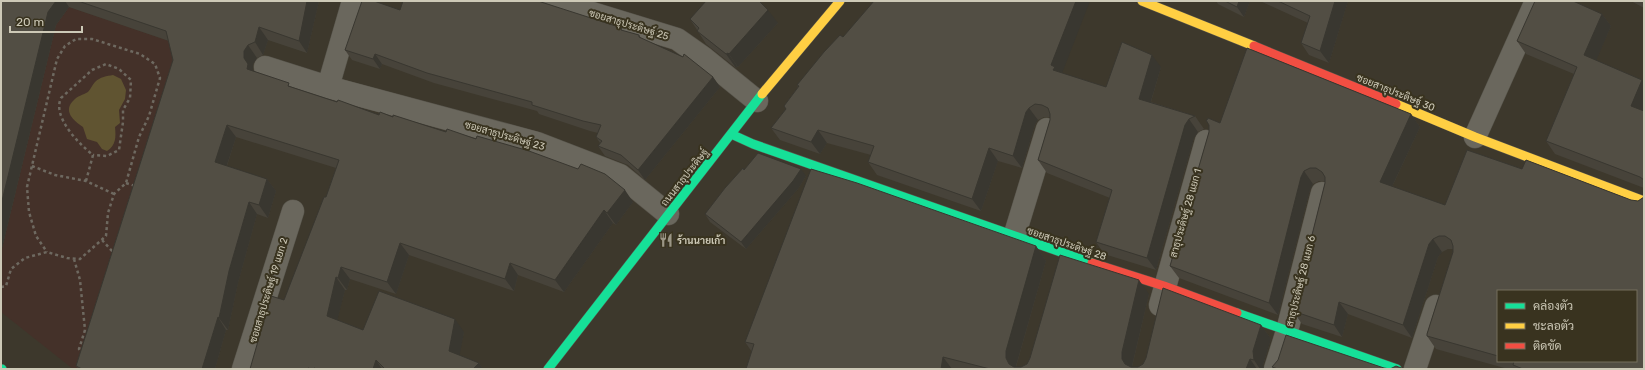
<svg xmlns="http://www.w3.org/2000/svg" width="1645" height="370" viewBox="0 0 1645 370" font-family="Rubik,Sarabun,sans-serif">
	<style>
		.green { fill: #443129 }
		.water { fill: #605431 }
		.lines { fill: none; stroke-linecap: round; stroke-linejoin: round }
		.street-casing { stroke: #57544b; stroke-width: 23 }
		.fast-casing { stroke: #57544b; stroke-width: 10 }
		.slow-casing { stroke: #57544b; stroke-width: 10 }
		.jam-casing { stroke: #57544b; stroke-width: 10 }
		.path { stroke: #6e6960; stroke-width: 2.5; stroke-dasharray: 3 3; stroke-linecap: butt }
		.street { stroke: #6a675d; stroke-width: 22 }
		.fast { stroke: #16e098; stroke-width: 9 }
		.slow { stroke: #ffcf43; stroke-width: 9 }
		.jam { stroke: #f24e42; stroke-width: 9 }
		.wall { fill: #47433a; fill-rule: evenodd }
		.shaded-wall { fill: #393730 }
		.building { fill: #524e44; stroke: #393730 }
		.labels { text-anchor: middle; stroke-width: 4; stroke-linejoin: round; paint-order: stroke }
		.street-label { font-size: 10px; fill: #cdc9b7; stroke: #39331f }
		.poi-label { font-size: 10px; font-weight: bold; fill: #cdc9b7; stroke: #39331f; text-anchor: start }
	</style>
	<rect width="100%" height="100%" fill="#3d382c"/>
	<path class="green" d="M69,7l106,36 7,30 -94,296h-15l-72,-57v-59l55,-228z"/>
	<path class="water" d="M113,75l8,4 5,11 -1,9 -6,11 1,13 -5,4c1,10 1,18 -8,24l-5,-2 -5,-7 -10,-3 -4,-12c-9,-6 -21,-16 -9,-27 3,-4 9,-5 14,-8 3,-3 4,-7 7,-10 5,-5 12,-6 18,-7z"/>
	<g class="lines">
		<defs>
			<path id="street" d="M553,1l124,38 27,19 53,43
				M265,67l63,20 209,56 83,32 48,39
				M328,87l25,-86
				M1475,137l61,-136
				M1014,237l33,-108
				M1160,305l46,-164
				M243,369l50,-158
				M1275,369l12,-38 35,-138
				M1415,369l21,-63"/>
			<path id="fast" d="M731,134l22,10 339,119
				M1237,313l160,56
				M1,369h1
				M548,369l214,-275"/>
			<path id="slow" d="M1142,1l112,45
				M762,94l78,-93
				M1396,104l79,33 169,64"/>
			<path id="jam" d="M1254,46l142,58
				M1092,263l72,23 73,27"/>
		</defs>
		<use href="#street" class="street-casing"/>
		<use href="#fast" class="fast-casing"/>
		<use href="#slow" class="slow-casing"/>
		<use href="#jam" class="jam-casing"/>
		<path class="path" d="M32,166l23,9 31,6 28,13
			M86,181l7,-26c-14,-11 -41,-38 -32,-57l31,-28 14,-6 13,5 12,11 -1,18 -7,12v12l-4,28 -12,6 -14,-1
			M126,183l9,3
			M102,240l10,11 2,1
			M74,259l6,21 5,50 -6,19 3,5
			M1,287l5,-1 5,-17 14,-11 22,-6 20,6 13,1 26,-23 2,-23 6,-19 12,-11 13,-46 10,-21 11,-38 -5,-14 -15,-10 -48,-15h-16l-11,7 -8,13 -30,128 2,25 7,24 11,16"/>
		<use href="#street" class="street"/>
		<use href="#fast" class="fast"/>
		<use href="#slow" class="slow"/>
		<use href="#jam" class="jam"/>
	</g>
	<path class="wall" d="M1,1h318l-12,52 -39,-13 -5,15 -6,3 -4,6v6l1,1 38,16 341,115 -17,23 -3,-2 -49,69 -46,-17 -4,16 -105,-36 -13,39 -46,-15 -3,11h-2l-8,30 26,10 101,2 -5,23 20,8 4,6h-233l34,-69 42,-103 10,-29 -100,-31 -9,29 40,13 9,12 -8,27 -11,-4 -19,69 -10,47h-2l-11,39h-136l-3,-3 97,-306 -4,-19 -100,-34 -13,18 -55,227z
		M1216,1h34l-6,16 -26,-13z
		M1260,1h88l-19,62 -20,-8 -8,-12 7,-20z
		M1631,1h13v7z
		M718,2l60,21 -40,44 -1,-1 -1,2 -30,-24 -16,-25z
		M400,10l224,21 15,4 2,3 72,39 7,10 -75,93 -17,-15 -23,-9 -7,-10 2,-3 -4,-6 2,-4 -8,-2 -51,-17 -2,-3 -103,-28 -52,-19 -2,5 -28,-9 -7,-10z
		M1602,14l9,12 -15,34 47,51h1v77l-89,-34 -9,-13 28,-67 -48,-20 -9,-13z
		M843,37l219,36 44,14 55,-20 -10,35 44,14 9,13 -6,3 -4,6 -38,132 -52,-16 -8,-12 14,-44 -63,-25 -9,-13 12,-40v-3h-6l-6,3 -3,5 -13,43 -24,-7 -17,50 -104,-36 -9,-13 3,-7 -44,-12 -7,11 -40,-14 -9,-12 15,-19 -2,-3 14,-19 -1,-2z
		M1247,48l164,66 9,13 -28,60 53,18 22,-55 55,19 4,-9 105,40 7,1 6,-4v172h-136l-72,-20 -9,-13v-2l26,-82v-3h-5l-6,3 -4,5 -26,81 -64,-24 -6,23 -40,-13 -9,-13 32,-128v-2h-6l-6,3 -3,6 -32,125 -99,-37 -9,-12 39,-134v-7l-3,-5h1l1,-2 12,5zM1498,291h138v70h-138z
		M744,170l62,6 -8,13 -52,60 -36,-27 -5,-8z
		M1036,246l10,15 -30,106h5l128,-73 -17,73h6l123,-42 10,14 -8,26 1,4h-518l6,-17 -7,-10z"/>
	<path class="shaded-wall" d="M56,1h9l4,6 -13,18 -55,227v-47l47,-193z
		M307,1h12l-12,52 -8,-12z
		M1076,1h14l-29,75 -8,-6 -2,-5z
		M1239,1h11l-6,16 -7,-10z
		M1335,1h13l-19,62 -9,-12z
		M768,10l10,13 -40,44 -9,-13z
		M1602,14l9,12 -18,42 -9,-13z
		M259,27l9,13 -5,15 -8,-13z
		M248,45l9,13 -4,6v6l4,6 -10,-7 -3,-11v-7z
		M728,53l9,13 -1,2 -10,-14z
		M375,54l7,10 -2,5 -7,-10z
		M1152,55l9,12 -13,44 -9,-12z
		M713,77l7,10 -75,93 -7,-10z
		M1642,80l2,3v25l-4,11 -9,-13z
		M1029,108l9,12 -3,5 -13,43 -9,-12 13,-44z
		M1411,114l9,13 -32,68 -8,-13z
		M1189,119l9,13 -4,6 -38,132 -9,-12 38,-133z
		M227,125l9,12 -12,37 -9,-12z
		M818,130l9,13 -7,11 -9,-12z
		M989,148l9,13 -17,50 -9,-12z
		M801,169l5,7 -8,13 -52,60 -5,-7z
		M1304,171l9,13 -3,6 -32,125 -9,-12 32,-126z
		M267,179l9,12 -8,27 -9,-13z
		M625,190l8,12 -17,23 -9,-12z
		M249,202l8,12 -19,69 -10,47 -9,-12 10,-47z
		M604,210l9,13 -49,69 -9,-12z
		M1433,239l9,13 -4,5 -26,81 -9,-13 26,-81z
		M400,243l9,12 -13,39 -9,-12z
		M1036,246l10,15 -30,105v3l-7,-5 -3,-6v-7z
		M510,263l8,12 -4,16 -9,-12z
		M341,267l9,12 -3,11 -9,-12z
		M336,277l9,13 -10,39 -8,-13z
		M1139,280l10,14 -17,72v3h-3l-7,-10v-7z
		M1339,302l9,12 -6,23 -8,-12z
		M218,317l8,13 -11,39h-13z
		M455,319l9,13 -6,32 -9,-13z
		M1261,325l10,14 -8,26 1,4h-4l-6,-9 -1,-9z
		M943,357l9,12h-11z
		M1250,359l7,10h-11z
		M376,360l6,9h-9z
		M479,363l4,6h-10z"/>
	<path class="building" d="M1,1h55l-8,11 -47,193z
		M78,1h229l-8,40 -40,-14 -4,15 -7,3 -4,6v7l4,6 -1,5 42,14 -1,3 49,16 1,-2 41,15 1,-3 13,5v-2l53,17 1,-3 29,10 1,-3 52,15 49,18 3,-5 24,10 20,16 -18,23 -3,-3 -49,70 -45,-17 -5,16 -105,-36 -13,39 -46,-15 -3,11 -2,-1 -9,39 36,14 16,-39 76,28 -6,32 30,12 -6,6h-88l-9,-9 -3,9h-56l-3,-1v1h-3l-3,-1v1h-58l21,-73 13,4 40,-103h2l13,-37 -112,-35 -12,37 52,17 -8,26 -10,-3 -20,69 -10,47 -1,-1 -16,52h-120l-6,-3 97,-306 -7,-29z
		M362,1h12l26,9 3,-9h135l84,27 -1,2 18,5v2l44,20 1,-3 29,23 -75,93 -17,-15 -23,-9 4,-5 -6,-4 5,-12 -18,-4 -51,-16v-3l-105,-29 -52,-19 -2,5 -28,-9z
		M706,1h11l1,1 1,-1h40l9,9 -39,44 -1,-1 -2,1 -29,-23 2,-3 -9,-9z
		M874,1h202l-25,64 4,2 -2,3 53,17 16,-45 30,13 -13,44 56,17 -6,3 -4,6 -38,133 -51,-16 16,-52 -74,-30 12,-40v-6l-2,-6 -6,-3 -7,-1 -6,4 -3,4 -13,44 -24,-8 -17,51 -104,-37 6,-16 -56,-16 -7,12 -40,-14 15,-19 -2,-3 15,-20 -2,-1 27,-33 16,-17 3,2z
		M1225,1h14l-2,6z
		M1278,1h57l-15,50 -19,-8 9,-27z
		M1535,1h38l29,13 -18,41 58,25 -11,26 13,5v69l-4,-3 -94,-36 31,-74 -60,-26z
		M1247,48l164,66 -31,68 65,23 22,-55 55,19 4,-9 105,40 7,1 6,-4v172h-121l-10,-4 1,-4h122v-70h-138v65l-71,-20v-2l26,-82v-6l-2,-6 -6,-4h-6l-6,3 -4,5 -26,81 -64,-23 -5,23 -41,-14 32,-128v-6l-3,-5 -6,-4h-6l-6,3 -3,6 -32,126 -99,-37 39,-134v-7l-3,-5h1l1,-2 12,5z
		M758,153l43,16 -8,12 -52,61 -36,-28 20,-26 18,-20 1,2z
		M811,169l46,14 179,63 -30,105v7l3,6 5,3h7l6,-3 3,-6 30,-103 79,25 -17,72v7l3,5 6,3h7l5,-3 3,-6 17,-70 98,37 -8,26 1,9 -4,-1 -4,10h-256l-47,-12 -2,12h-195l8,-25 -9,-2z
		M1286,335l98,33 6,1 6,-3 8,3h-126l-6,-2 6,-7z"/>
	<defs>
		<symbol id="restaurant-bare" viewBox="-9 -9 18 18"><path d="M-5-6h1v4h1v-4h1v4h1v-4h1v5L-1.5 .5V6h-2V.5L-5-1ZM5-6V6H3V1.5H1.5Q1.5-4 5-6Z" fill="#9b9686" stroke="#39331f" stroke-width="2.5" paint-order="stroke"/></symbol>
	</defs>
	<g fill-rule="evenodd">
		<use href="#restaurant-bare" x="656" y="230" width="20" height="20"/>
	</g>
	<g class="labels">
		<g class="street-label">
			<text transform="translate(629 24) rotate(17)" y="4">ซอยสาธุประดิษฐ์ 25</text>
			<text transform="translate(1396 92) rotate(22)" y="4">ซอยสาธุประดิษฐ์ 30</text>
			<text transform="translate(505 135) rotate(16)" y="4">ซอยสาธุประดิษฐ์ 23</text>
			<text transform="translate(684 177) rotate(-52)" y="4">ถนนสาธุประดิษฐ์</text>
			<text transform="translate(1185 213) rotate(-74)" y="4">สาธุประดิษฐ์ 28 แยก 1</text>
			<text transform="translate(1067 243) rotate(19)" y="4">ซอยสาธุประดิษฐ์ 28</text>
			<text transform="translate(1300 281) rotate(-76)" y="4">สาธุประดิษฐ์ 28 แยก 6</text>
			<text transform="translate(268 290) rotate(-73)" y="4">ซอยสาธุประดิษฐ์ 19 แยก 2</text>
		</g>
		<g class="poi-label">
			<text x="677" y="244">ร้านนายเก้า</text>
		</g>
	</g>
	<rect width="1645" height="370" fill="none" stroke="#cdc9b7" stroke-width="4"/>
	<rect x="1497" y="290" width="140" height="72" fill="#39331f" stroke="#746f5c"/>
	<rect x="1505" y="303" width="20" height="6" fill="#16e098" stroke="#746f5c"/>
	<text x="1533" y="310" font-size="12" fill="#cdc9b7">คล่องตัว</text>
	<rect x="1505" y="323" width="20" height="6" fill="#ffcf43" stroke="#746f5c"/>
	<text x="1533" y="330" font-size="12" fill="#cdc9b7">ชะลอตัว</text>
	<rect x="1505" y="343" width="20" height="6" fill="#f24e42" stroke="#746f5c"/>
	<text x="1533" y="350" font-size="12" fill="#cdc9b7">ติดขัด</text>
	<path d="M10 26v6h72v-6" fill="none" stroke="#cdc9b7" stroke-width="2"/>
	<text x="16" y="26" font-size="12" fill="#cdc9b7" stroke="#39331f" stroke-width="3" paint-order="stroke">20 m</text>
</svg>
